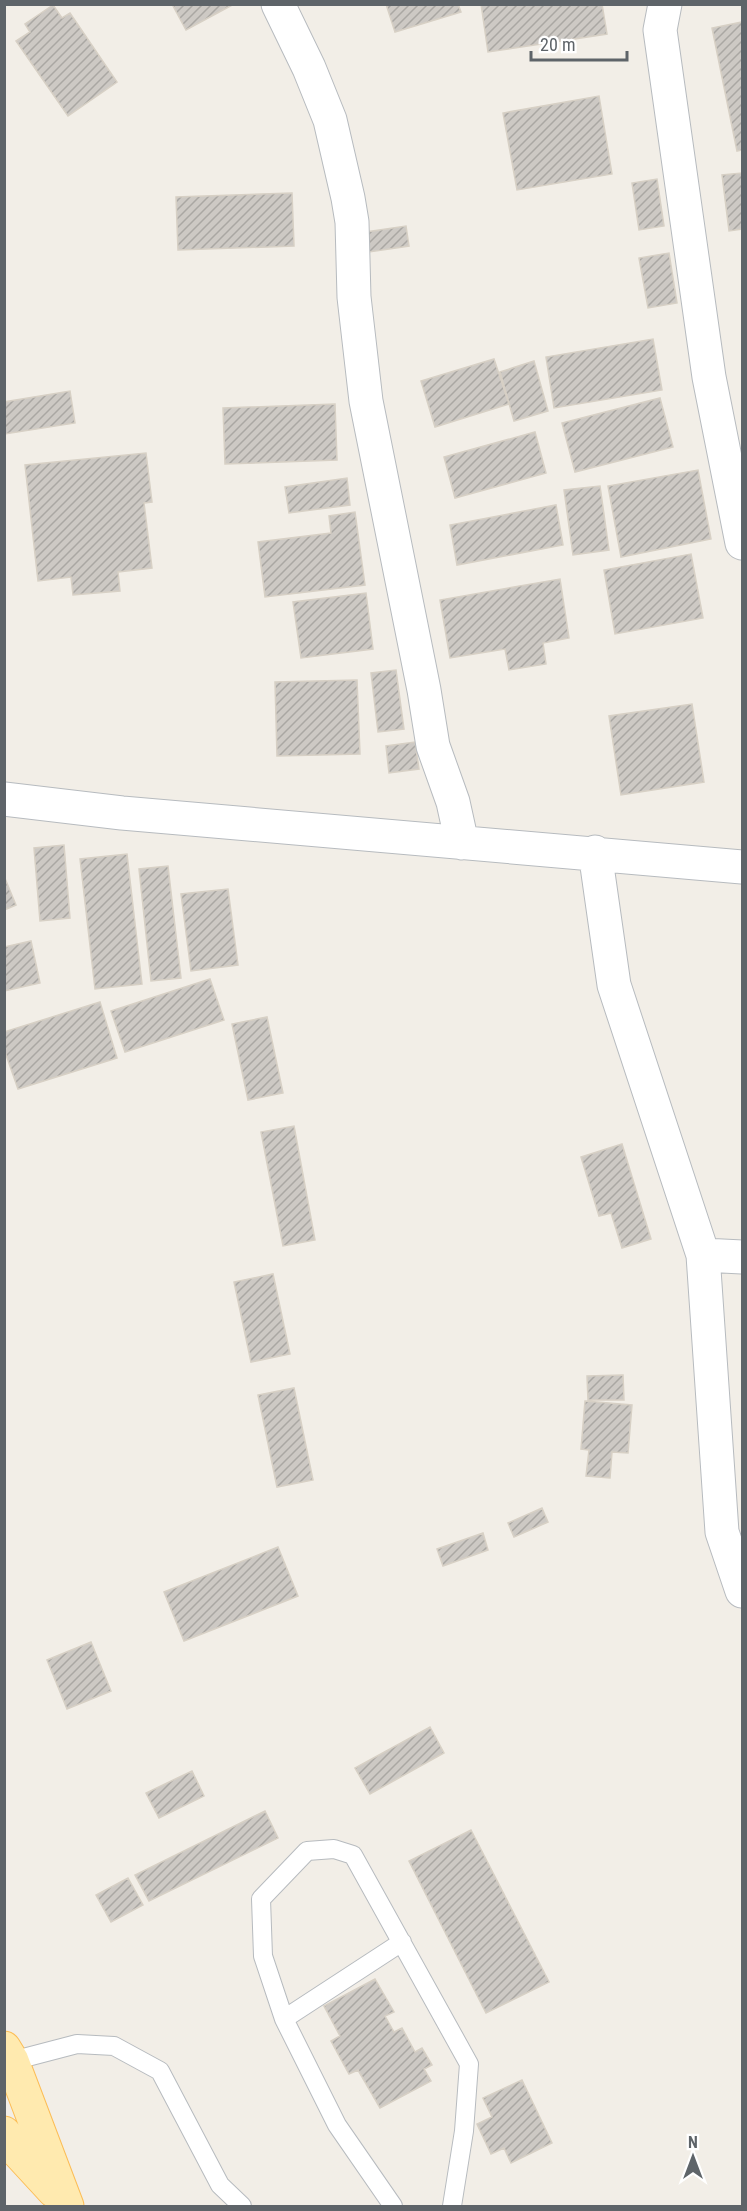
<svg xmlns="http://www.w3.org/2000/svg" width="747" height="2211" viewBox="0 0 747 2211" font-family="'Roboto Condensed',sans-serif">
	<style>
		.building { fill: url(#building-hatch); stroke: #d7d0c5; stroke-width: 1.5 }
		.lines { fill: none; stroke-linecap: round; stroke-linejoin: round }
		.service-casing { stroke: #b7bbbf; stroke-width: 20 }
		.minor-casing { stroke: #b7bbbf; stroke-width: 35 }
		.primary-casing { stroke: #fcbd56; stroke-width: 35 }
		.service { stroke: #fff; stroke-width: 18 }
		.minor { stroke: #fff; stroke-width: 33 }
		.primary { stroke: #ffeaaf; stroke-width: 33 }
	</style>
	<defs>
		<pattern id="building-hatch" width="6" height="6" patternUnits="userSpaceOnUse" patternTransform="scale(1.5)"><rect width="6" height="6" fill="#cdc9c4"/><path d="M-1 1l2-2M0 6l6-6M5 7l2-2" fill="none" stroke="#aaa7a3"/></pattern>
	</defs>
	<rect width="100%" height="100%" fill="#f2eee7"/>
	<path class="building" d="M172,4h62l-48,26z
		M386,4h72l3,8 -66,20z
		M481,4h121l5,30 -119,18z
		M53,5l9,13 8,-5 47,69 -49,34 -52,-75 14,-9 -5,-8z
		M742,22v128l-5,1 -25,-123z
		M599,96l13,78 -95,16 -14,-77z
		M742,173v56l-13,2 -7,-56z
		M657,179l7,47 -25,4 -7,-47z
		M292,193l2,53 -116,4 -2,-53z
		M406,226l3,20 -40,6 -3,-20z
		M669,253l8,50 -29,5 -9,-50z
		M653,339l9,51 -108,18 -8,-51z
		M494,359l15,45 -74,23 -14,-46z
		M534,361l14,50 -34,10 -14,-49z
		M70,391l5,32 -70,11 -1,-32z
		M660,398l13,49 -98,25 -13,-49z
		M335,404l2,56 -112,4 -2,-56z
		M535,432l11,41 -91,25 -11,-41z
		M146,453l6,49 -8,1 8,65 -34,4 2,19 -47,4 -2,-18 -33,4 -13,-116z
		M698,470l13,69 -90,18 -13,-71z
		M347,478l3,27 -61,8 -4,-26z
		M600,486l9,64 -36,5 -9,-65z
		M556,505l7,40 -106,20 -7,-40z
		M355,512l10,73 -100,12 -7,-55 73,-9 -2,-17z
		M691,554l12,64 -88,16 -11,-64z
		M560,579l9,59 -26,5 3,21 -37,6 -4,-21 -55,9 -10,-58z
		M366,593l7,56 -72,9 -8,-56z
		M396,670l8,59 -26,3 -7,-59z
		M357,680l3,74 -83,2 -2,-74z
		M692,704l12,78 -83,13 -12,-79z
		M415,742l4,27 -30,4 -3,-27z
		M64,845l6,73 -30,3 -6,-73z
		M127,854l15,130 -47,5 -15,-130z
		M168,866l13,112 -30,3 -12,-112z
		M4,876l12,29 -12,5z
		M228,889l10,76 -47,6 -10,-77z
		M31,941l9,42 -36,8v-44z
		M210,979l14,41 -99,32 -14,-41z
		M100,1002l17,56 -99,31 -14,-40v-17z
		M267,1017l16,76 -35,7 -16,-76z
		M294,1126l21,114 -32,6 -22,-114z
		M622,1144l29,95 -29,9 -11,-35 -12,3 -18,-59z
		M273,1274l17,80 -39,8 -17,-80z
		M623,1375l1,25h-36l-1,-24z
		M294,1388l19,92 -36,7 -19,-92z
		M585,1401l47,4 -4,48 -16,-1 -2,26 -24,-2 3,-26 -8,-1z
		M542,1508l6,14 -34,15 -6,-14z
		M483,1533l5,17 -45,16 -6,-17z
		M278,1547l20,49 -114,45 -20,-49z
		M91,1642l20,49 -44,18 -20,-49z
		M430,1727l14,26 -74,41 -15,-26z
		M192,1771l12,25 -45,22 -13,-25z
		M265,1811l13,27 -129,63 -14,-26z
		M471,1830l78,152 -63,31 -77,-152z
		M128,1878l15,27 -32,17 -15,-27z
		M375,1979l19,33 -9,4 9,16 8,-4 13,24 7,-4 10,17 -8,4 7,12 -51,27 -22,-38 -9,4 -18,-33 9,-5 -16,-30z
		M522,2080l30,63 -41,20 -7,-15 -13,6 -14,-30 15,-7 -9,-19z"/>
	<g class="lines">
		<defs>
			<path id="service" d="M284,2019l118,-77
				M12,2061l65,-17 37,2 46,25 60,114 22,21
				M393,2206l-56,-81 -53,-106 -21,-63 -2,-57 46,-48 27,-2 19,6 116,209 -5,67 -12,75"/>
			<path id="minor" d="M278,4l31,64 21,52 18,78 4,24 2,75 12,104 58,289 9,56 20,56 9,41
				M665,4l-5,26 49,347 33,166
				M4,799l118,14 620,54
				M595,852l19,133 89,270 19,277 20,59
				M703,1255l39,2"/>
			<path id="primary" d="M4,2048l8,13 55,145
				M4,2133l15,20 35,38"/>
		</defs>
		<use href="#service" class="service-casing"/>
		<use href="#minor" class="minor-casing"/>
		<use href="#primary" class="primary-casing"/>
		<use href="#service" class="service"/>
		<use href="#minor" class="minor"/>
		<use href="#primary" class="primary"/>
	</g>
	<rect width="747" height="2211" fill="none" stroke="#5e6469" stroke-width="12"/>
	<g transform="translate(693 2157)" stroke="#ffffff" stroke-width="4.5" paint-order="stroke">
	<path d="M0-4.5L10 22L0 15L-10 22Z" fill="#5e6469"/>
	<text y="-9" font-size="16" font-weight="bold" text-anchor="middle" fill="#5e6469">N</text>
	</g>
	<path d="M531 51v9h96v-9" fill="none" stroke="#5e6469" stroke-width="3"/>
	<text x="540" y="51" font-size="18" fill="#5e6469" stroke="#ffffff" stroke-width="4.5" paint-order="stroke">20 m</text>
</svg>
